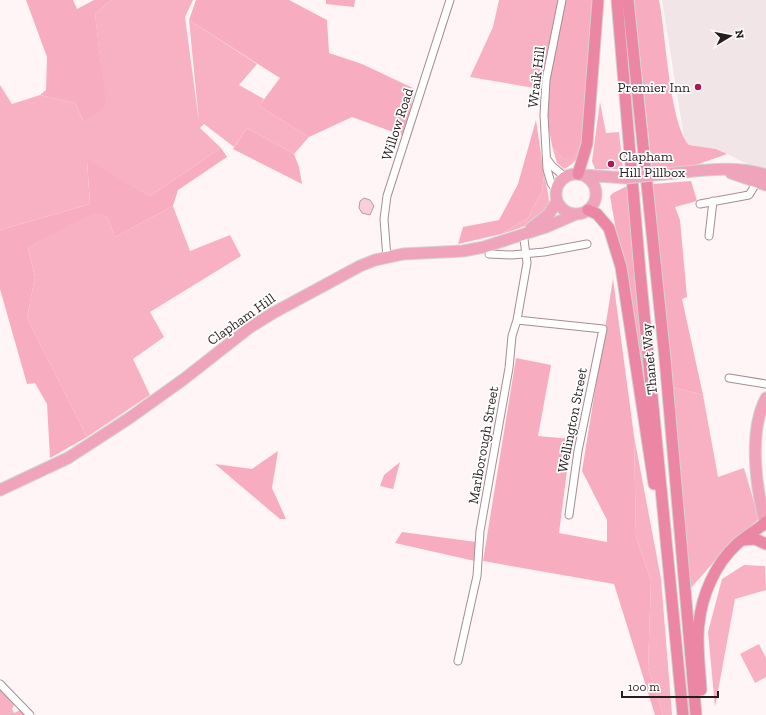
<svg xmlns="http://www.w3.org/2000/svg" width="766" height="715" viewBox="0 0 766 715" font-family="'Zilla Slab',serif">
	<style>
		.built { fill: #f2e5e8 }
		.green { fill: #f7b1c2 }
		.forest { fill: #f8acbf }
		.water { fill: #f8d0d9; stroke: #b99aa1 }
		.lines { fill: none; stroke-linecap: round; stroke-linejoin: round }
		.minor-casing { stroke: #a58e93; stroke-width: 9 }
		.primary-casing { stroke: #d4d2d2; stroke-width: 13 }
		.trunk-casing { stroke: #d4d2d2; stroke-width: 13 }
		.minor { stroke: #fff; stroke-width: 7 }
		.primary { stroke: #f0a4bb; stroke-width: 11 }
		.trunk { stroke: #eb86a4; stroke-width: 11 }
		.primary-bridge-casing { stroke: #d4d2d2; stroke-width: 13; stroke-linecap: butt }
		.primary-bridge { stroke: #f0a4bb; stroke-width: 11 }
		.poi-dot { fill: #a91955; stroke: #fff; stroke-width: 1.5 }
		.labels { text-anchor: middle; stroke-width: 3.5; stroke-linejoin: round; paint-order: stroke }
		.street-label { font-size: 14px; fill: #261d1f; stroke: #fff }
		.poi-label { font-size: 14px; fill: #261d1f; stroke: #fff; text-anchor: end }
	</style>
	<rect width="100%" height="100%" fill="#fff5f7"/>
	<path class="built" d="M662,0h104v173l-50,-24 -27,-4 -5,-7z"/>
	<path class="green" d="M111,0h82l-8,17 14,105 -10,-102 68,44 -18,21 25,14 -5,7 50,31 -15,17 -47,-26 -13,19 -30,-23 -4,4 21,20 -71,48 -63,-35 3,43 -90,26v-145l12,19 28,-9 35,8 9,19 17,-56 -6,-52z
		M499,0h59l-18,89 -70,-12 23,-50z
		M600,102l6,31 13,-1 4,37h-28l-3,-8z
		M584,130c-3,19 -2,30 -20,39l-7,-6 -5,-17 10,12z
		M544,175c2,9 5,20 5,28 -1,18 -34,27 -48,31l27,-16 14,-27z
		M173,206l17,45 40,-16 11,21 -91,56 14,25 -31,22 17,36 -63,42 -60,-119 8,-41 -7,-29 67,-37 12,6 8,20z
		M673,387l30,8 15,82 26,-9 15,51 -32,28 -37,42z
		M634,436l27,143 11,136h-9l-15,-47 3,-88 -15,-43z
		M744,565l21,1 1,24 -31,9 -20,108 -7,-75 14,-53z
		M759,644l7,14v19l-11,6 -15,-29z
		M0,688l14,17 -2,4 2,4 6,-3 5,5h-25z"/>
	<path class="forest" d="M26,0h47l4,9 17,-9h17l-16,14 11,91 -22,17 -9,-19 -35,-8 6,-5 1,-33z
		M196,0h93l38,20 2,33 33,11 53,25 -11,47 -52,-19 -43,20 -50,-31 21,-28 -91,-58z
		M326,0h29l-1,7 -28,-3z
		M565,0h30l-11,130 -6,17 -6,10 -10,1 -10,-12 -4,-23v-33z
		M634,0h25c7,34 10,122 30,145l27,4 11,5 -37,13 -38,1z
		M536,120l8,55 -2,16 -14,27 -27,16 -43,10 5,-17 36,-7 19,-36z
		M247,128l47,26 5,13 3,17 -69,-35z
		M221,148l6,9 -49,33 -5,16 -58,31 -8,-20 -12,-5 -67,36 7,29 -8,41 60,119 -37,21 -3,-54 -12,-21 -8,1 -27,-95v-59l90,-26 -3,-44 63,36z
		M691,181l6,20 -22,6 5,13 7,77 -5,2 21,96 -30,-8 -20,-203z
		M627,186l21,219 9,58 -47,-267 3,-3z
		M613,279l21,157 2,101 15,43 -3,88 15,47h-8l-41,-131 -131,-23 33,-203 35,7 -13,71 33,3 -12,94 48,9v-22l-25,-49z
		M278,451l-6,37 14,31h-6l-65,-55 37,5z
		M400,462l-7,27 -13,-3 4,-11z
		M402,532l74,10 -1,19 -80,-18z"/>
	<path class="water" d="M364,198l6,2 4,6 -4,9 -8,-2 -3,-5 1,-7z"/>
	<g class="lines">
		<defs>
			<path id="minor" d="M547,159l5,7 13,11
				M556,190l-5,-7 -4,-14 -3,-54 2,-35 16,-80
				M700,204l49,-9 8,-13
				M709,236l4,-35
				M489,254l23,1 32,-3 43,-8
				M387,258l-3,-39 3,-23 63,-196
				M517,320l86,9 -25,122 -9,64
				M729,378l37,6
				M458,661l19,-85 3,-45 29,-163 3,-32 5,-16 10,-57 -3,-24 -4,-4
				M0,684l30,31"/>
			<path id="primary" d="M731,173l35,12
				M556 194a20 20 0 1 1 40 0a20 20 0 1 1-40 0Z
				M584,175l42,3
				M652,175c35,-2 81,-12 114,0
				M531,228l18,-14 8,-13
				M766,398c-18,34 -10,92 0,127
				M0,490l68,-32 60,-39 56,-40 65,-51 24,-15 87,-47 15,-6 28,-6 60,-3 21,-4 62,-20 30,-13"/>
			<path id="trunk" d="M617,0l23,272 43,443
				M628,0l37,359 31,356
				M578,174l9,-30 11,-144
				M588,210l9,4 12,14 12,39 33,217
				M742,540l13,-1 11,5
				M701,690c-1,-21 -5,-46 -2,-67 3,-28 16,-59 38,-79 9,-8 20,-14 29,-22"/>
		</defs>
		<use href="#minor" class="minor-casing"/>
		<use href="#primary" class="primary-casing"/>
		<use href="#trunk" class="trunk-casing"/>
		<use href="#minor" class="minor"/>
		<use href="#primary" class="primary"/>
		<use href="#trunk" class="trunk"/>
		<defs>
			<path id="primary-bridge" d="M626,178l26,-3"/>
		</defs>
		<use href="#primary-bridge" class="primary-bridge-casing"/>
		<use href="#primary-bridge" class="primary-bridge"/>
	</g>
	<g class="poi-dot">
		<circle cx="698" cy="87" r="4"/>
		<circle cx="611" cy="164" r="4"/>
	</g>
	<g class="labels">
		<g class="street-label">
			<text transform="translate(536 77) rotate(-83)" y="5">Wraik Hill</text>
			<text transform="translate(397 124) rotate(-72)" y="5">Willow Road</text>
			<text transform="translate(241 319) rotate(-35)" y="5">Clapham Hill</text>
			<text transform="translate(649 359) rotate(-95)" y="5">Thanet Way</text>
			<text transform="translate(572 420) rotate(-79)" y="5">Wellington Street</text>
			<text transform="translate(483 445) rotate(-80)" y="5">Marlborough Street</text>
		</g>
		<g class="poi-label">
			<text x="690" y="92">Premier Inn</text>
			<text x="619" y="161" text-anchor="start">Clapham<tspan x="619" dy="16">Hill Pillbox</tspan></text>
		</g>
	</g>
	<g transform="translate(730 36) rotate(80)" stroke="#ffffff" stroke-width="3" paint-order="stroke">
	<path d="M0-3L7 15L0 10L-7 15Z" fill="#261d1f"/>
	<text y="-6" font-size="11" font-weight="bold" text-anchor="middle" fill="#261d1f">N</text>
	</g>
	<path d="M622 691v6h96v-6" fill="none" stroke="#261d1f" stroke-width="2"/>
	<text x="628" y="691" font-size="12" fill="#261d1f" stroke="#ffffff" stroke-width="3" paint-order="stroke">100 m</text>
</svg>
